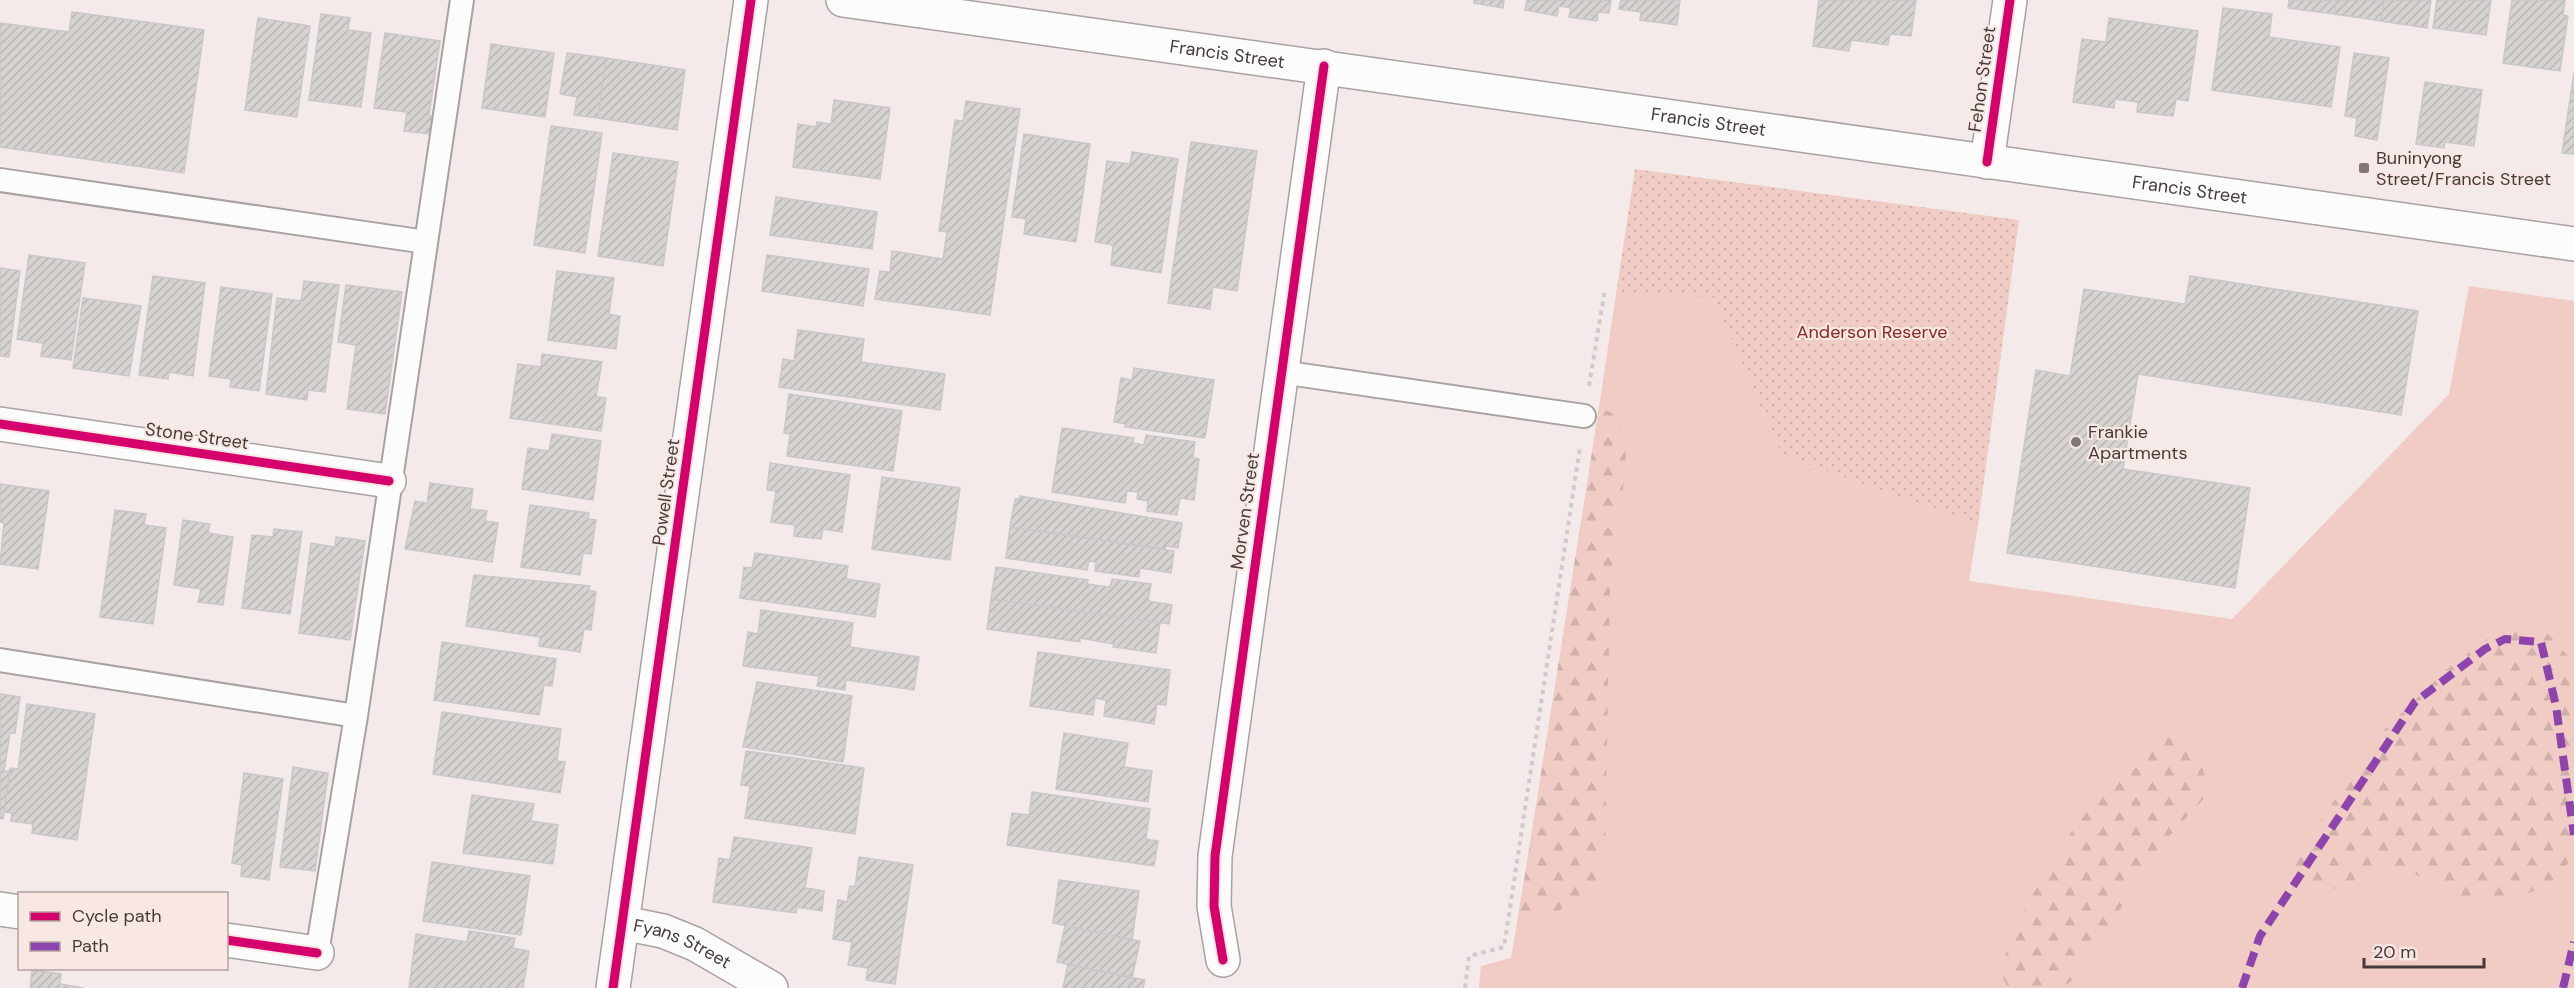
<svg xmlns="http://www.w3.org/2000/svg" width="2574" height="988" viewBox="0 0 2574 988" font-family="'DM Sans',sans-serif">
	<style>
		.grass { fill: #f0ccc5 }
		.forest { fill: url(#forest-firs) }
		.park { fill: url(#park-dots) }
		.building { fill: url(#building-hatch); stroke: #cac8c6; stroke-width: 1.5 }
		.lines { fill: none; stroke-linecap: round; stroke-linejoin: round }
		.service-casing { stroke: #a9a2a2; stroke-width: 26 }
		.minor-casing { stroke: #a9a2a2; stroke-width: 36 }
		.tertiary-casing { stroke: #a9a2a2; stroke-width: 36 }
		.secondary-casing { stroke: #a9a2a2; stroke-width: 36 }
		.path { stroke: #d0cbcb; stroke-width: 4; stroke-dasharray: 4.5 4.5; stroke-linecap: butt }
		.service { stroke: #fdfcfc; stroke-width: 22 }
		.minor { stroke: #fdfcfc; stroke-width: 33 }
		.tertiary { stroke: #fdfcfc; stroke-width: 33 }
		.secondary { stroke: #fdfcfc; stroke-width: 33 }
		.quiet { stroke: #8e44ad; stroke-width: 8; stroke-dasharray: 15 8; stroke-linecap: butt }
		.cycleway-casing { stroke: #f9e7e4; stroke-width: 13 }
		.cycleway { stroke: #d6006c; stroke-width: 9 }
		.poi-dot { fill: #807877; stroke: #f9e7e4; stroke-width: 2 }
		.labels { text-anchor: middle; stroke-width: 4.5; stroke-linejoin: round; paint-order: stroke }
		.street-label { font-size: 18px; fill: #423b3a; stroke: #f9e7e4 }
		.poi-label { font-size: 18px; fill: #423b3a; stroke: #f9e7e4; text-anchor: start }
		.park-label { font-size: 18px; fill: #88271c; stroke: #f9e7e4 }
	</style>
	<defs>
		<pattern id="forest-firs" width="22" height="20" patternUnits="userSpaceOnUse" patternTransform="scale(1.5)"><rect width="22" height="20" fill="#f0ccc5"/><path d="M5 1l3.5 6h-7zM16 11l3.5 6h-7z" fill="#cfb0aa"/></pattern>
		<pattern id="park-dots" width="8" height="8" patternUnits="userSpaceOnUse" patternTransform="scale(1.5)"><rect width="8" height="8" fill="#f0ccc5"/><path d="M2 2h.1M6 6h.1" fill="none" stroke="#cfb0aa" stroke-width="1.8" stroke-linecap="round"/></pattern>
		<pattern id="building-hatch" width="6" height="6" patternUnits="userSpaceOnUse" patternTransform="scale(1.5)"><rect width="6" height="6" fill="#d6d3d1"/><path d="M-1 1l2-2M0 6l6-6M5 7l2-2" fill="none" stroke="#b9b6b4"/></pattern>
	</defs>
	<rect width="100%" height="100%" fill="#f4eae9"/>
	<path class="grass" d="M2469,286l105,15v687h-1095l2,-22 30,-8 50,-298 55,-366 97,2 69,159 196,70 -9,56 263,38 217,-225z"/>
	<path class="forest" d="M1599,408l18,7 9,40 -5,58 -11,75 -5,263 -7,27 -19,22 -27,14 -33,-2z
		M2509,622l38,11 27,30v187l-5,12 -18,22 -55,22 -43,-10 -42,-24 -39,-2 -31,18 -35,3 -15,-28 91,-131 64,-62z
		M2175,737l24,17 10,39 -67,73 -38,76 -35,41 -12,5h-49l-7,-14 10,-42 52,-89 41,-53 44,-49z"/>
	<path class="park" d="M1635,169l384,51 -41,305 -196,-70 -69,-158 -97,-3z"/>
	<path class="building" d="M1474,0h30l-1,8 -29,-5z
		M1527,0h84l-2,13 -11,-1 -1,9 -28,-4 2,-9 -12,-2 -2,10 -32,-6z
		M1621,0h59l-3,25 -37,-5 1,-8 -22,-3z
		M1819,0h97l-5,36 -21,-2 -2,11 -37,-5 -2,11 -36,-5z
		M2289,0h47l-2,14 -46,-6z
		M2336,0h48l-3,21 -47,-7z
		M2384,0h47l-4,28 -46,-7z
		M2437,0h54l-5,35 -53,-7z
		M2512,0h53l-2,15 5,1 -8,55 -57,-8z
		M2223,8l49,6 -3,23 71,10 -9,60 -119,-17z
		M72,12l132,18 -20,143 -184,-26v-124l69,9z
		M321,14l29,4 -2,12 23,3 -10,74 -52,-7z
		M258,18l52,8 -13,91 -52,-7z
		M2109,18l89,13 -10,70 -12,-2 -3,17 -36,-4 1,-10 -23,-3 -1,9 -41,-6 9,-63 24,3z
		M385,33l55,8 -11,74 3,1 -2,18 -26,-3 3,-19 -33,-4z
		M491,44l63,9 -9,64 -63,-9z
		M567,53l39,5 -8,60 -24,-3 3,-18 -17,-3z
		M2354,53l35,5 -12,82 -22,-4 2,-18 -12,-2z
		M606,58l79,12 -8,60 -79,-12z
		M2574,72v82l-12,-1z
		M2425,82l57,8 -8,56 -29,-4 -1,6 -28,-4z
		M834,100l56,8 -10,71 -87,-12 5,-43 18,3 1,-5 14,2z
		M966,101l54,8 -30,206 -115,-16 5,-28 10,1 2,-21 51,8 4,-27 -8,-1 16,-111 8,1z
		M551,126l51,7 -17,120 -51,-8z
		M1024,134l66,10 -14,98 -52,-8 2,-15 -14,-2z
		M1191,142l66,9 -20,140 -24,-4 -3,22 -42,-6z
		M1132,152l46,7 -17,114 -50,-8 2,-20 -18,-3 12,-81 23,3z
		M613,153l65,9 -15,104 -65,-10z
		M776,197l101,15 -5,37 -102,-14z
		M29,255l56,8 -14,97 -30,-4 2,-13 -26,-4z
		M767,255l102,14 -6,37 -101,-15z
		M0,268l20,3 -11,86 -9,-1z
		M557,271l57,7 -5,36 11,2 -4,33 -68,-9z
		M153,276l52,7 -12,93 -24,-4 -1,7 -29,-4z
		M2190,276l228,35 -17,104 -263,-41 -15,95 127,19 -15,100 -228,-35 29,-183 34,6 14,-87 101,15z
		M304,281l35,4 -14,107 -17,-2 -1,10 -41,-6 11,-96 24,3z
		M346,285l56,7 -17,122 -38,-5 9,-64 -18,-3z
		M221,287l51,7 -13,97 -29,-4 1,-8 -22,-3z
		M83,298l58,8 -12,70 -56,-8z
		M798,330l66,9 -3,23 84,12 -5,36 -161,-23 4,-28 11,2z
		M542,354l60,8 -6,35 10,1 -5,33 -91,-13 8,-54 23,3z
		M1134,368l80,12 -9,58 -80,-11 1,-3 -12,-2 7,-44 11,2z
		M789,394l113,17 -9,60 -106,-15 3,-22 -6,-1z
		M1062,428l72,10 -1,5 11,2 2,-10 49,7 -2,16 6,1 -5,41 -14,-2 -3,17 -30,-4 1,-10 -11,-2 1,-7 -11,-1 -2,12 -73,-11z
		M552,434l49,7 -8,59 -71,-11 6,-41 21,3z
		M770,463l80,12 -8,57 -19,-3 -2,10 -27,-3 1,-11 -24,-3 5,-31 -9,-1z
		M882,477l78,11 -10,72 -78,-11z
		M430,483l43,6 -3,20 17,2 -2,10 13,2 -6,39 -87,-13 10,-48 12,2z
		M0,484l49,7 -11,78 -38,-5 4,-41 -4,-1z
		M1020,496l162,27 -4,25 -12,-2 -1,3 -155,-22 5,-28h4z
		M530,505l59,8 -1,6 8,1 -5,34 -8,-1 -3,22 -59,-8z
		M115,510l31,4 -2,11 22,3 -13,96 -53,-7z
		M183,520l27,4 -2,9 25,4 -10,68 -25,-3 3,-13 -27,-4z
		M1010,527l164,24 -3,22 -31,-5 -1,9 -44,-6 1,-9 -7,-1 -2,9 -81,-12z
		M274,529l28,3 -12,82 -48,-6 10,-73 21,2z
		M336,537l29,4 -15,99 -51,-7 12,-90 24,4z
		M755,553l93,13 -2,13 34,5 -5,33 -135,-19 4,-31 8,1z
		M996,567l92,13 -1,4 23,3 2,-8 39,5 -3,17 24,4 -3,19 -178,-25z
		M474,575l116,11 -1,4 7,2 -5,38 -7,-1 -4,23 -41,-6 1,-9 -74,-11z
		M991,599l169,24 -4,30 -43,-6 1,-3 -34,-6v4l-93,-13z
		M761,610l92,13 -3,24 69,10 -5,33 -68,-10 -1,10 -28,-4 2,-10 -76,-10 5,-34 10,2z
		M442,642l114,17 -4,27 -8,-1 -5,30 -105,-15z
		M1038,652l132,18 -4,35 -9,-1 -3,20 -50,-8 2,-16 -11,-2 -2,17 -63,-9z
		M757,682l95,14 -9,66 -100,-15z
		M0,694l20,3 -5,36h-5l-6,38h6l-7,48 -3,-1z
		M27,704l68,10 -18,126 -45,-7 1,-9 -22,-3 1,-8 -8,-1 6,-44 8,1z
		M442,712l119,17 -4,32 8,1 -5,31 -127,-19z
		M1064,733l64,10 -4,24 28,4 -4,31 -92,-13z
		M746,751l118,17 -9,66 -110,-16 5,-32 -9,-1z
		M293,767l35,6 -13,98 -35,-4z
		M244,773l39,6 -14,101 -28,-4 1,-11 -10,-2z
		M1032,792l118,17 -4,30 12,2 -4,25 -147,-21 5,-32 17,2z
		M472,795l62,9 -3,17 27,4 -5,39 -90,-11z
		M734,837l78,11 -7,40 19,3 -2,20 -25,-4 -1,6 -83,-11 6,-44 11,2z
		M859,857l54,8 -18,119 -29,-4 2,-12 -20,-3 4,-23 -19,-3 5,-39 9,2 3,-16 5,1z
		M432,862l98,14 -9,59 -98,-14z
		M1059,880l80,11 -7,49 -79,-17z
		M1065,926l75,15 -8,37 -75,-16z
		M469,931l46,7 -2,10 16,3 -6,37h-114l7,-54 51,8z
		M1068,964l77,16 -2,8h-80z
		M32,970l29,4 -1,10 24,4h-54z"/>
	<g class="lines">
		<defs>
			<path id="service" d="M0,180l426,62
				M1281,372l303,44
				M0,660l356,56
				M317,953l39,-237 106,-716"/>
			<g id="minor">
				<path d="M0,424l389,57"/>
				<path d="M0,909l20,3"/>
				<path id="s1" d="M623,923l40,8 32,13 76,44"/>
				<path d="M226,940l91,13"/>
				<path d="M1223,960l-9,-54 1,-50 109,-790"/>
				<path d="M613,988l138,-988"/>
			</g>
			<path id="tertiary" d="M1987,162l23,-162"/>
			<g id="secondary">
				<path id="s2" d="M843,0l1731,244"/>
			</g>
		</defs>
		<use href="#service" class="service-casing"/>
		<use href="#minor" class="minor-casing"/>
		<use href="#tertiary" class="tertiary-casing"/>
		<use href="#secondary" class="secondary-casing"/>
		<path class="path" d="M1589,386l16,-97
			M1465,988l4,-32 35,-9 76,-500"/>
		<use href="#service" class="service"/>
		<use href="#minor" class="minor"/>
		<use href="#tertiary" class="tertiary"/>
		<use href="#secondary" class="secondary"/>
		<path class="quiet" d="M2242,988l18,-52 155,-234 70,-53 20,-10 36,3 15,64 18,129
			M2563,988l11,-46"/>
		<defs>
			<path id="cycleway" d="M1987,162l23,-162
				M0,424l389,57
				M226,940l91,13
				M1223,960l-9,-54 1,-50 109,-790
				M613,988l138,-988"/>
		</defs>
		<use href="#cycleway" class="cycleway-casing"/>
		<use href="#cycleway" class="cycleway"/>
	</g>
	<g class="poi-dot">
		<rect x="2358" y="162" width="12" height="12" rx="3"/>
		<circle cx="2076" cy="442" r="6"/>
	</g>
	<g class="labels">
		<g class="street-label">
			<text dy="6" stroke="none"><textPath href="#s2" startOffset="388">Francis Street</textPath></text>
			<text transform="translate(1982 79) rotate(-82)" y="6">Fehon Street</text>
			<text dy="6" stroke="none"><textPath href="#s2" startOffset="874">Francis Street</textPath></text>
			<text dy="6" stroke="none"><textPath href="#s2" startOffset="1360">Francis Street</textPath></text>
			<text transform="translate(197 436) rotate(8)" y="6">Stone Street</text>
			<text transform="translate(666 492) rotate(-82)" y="6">Powell Street</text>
			<text transform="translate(1245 511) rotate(-82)" y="6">Morven Street</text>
			<text dy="6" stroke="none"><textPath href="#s1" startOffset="63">Fyans Street</textPath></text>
		</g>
		<g class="poi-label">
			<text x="2376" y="164">Buninyong<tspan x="2376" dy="21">Street/Francis Street</tspan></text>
			<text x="2088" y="438">Frankie<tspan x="2088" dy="21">Apartments</tspan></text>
		</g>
		<g class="park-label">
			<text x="1872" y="338">Anderson Reserve</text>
		</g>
	</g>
	<rect x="18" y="892" width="210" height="78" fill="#f9e7e4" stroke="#b0a2a0" stroke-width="1.5"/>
	<rect x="30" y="912" width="30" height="9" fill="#d6006c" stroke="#b0a2a0" stroke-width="1.5"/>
	<text x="72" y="922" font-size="18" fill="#423b3a">Cycle path</text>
	<rect x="30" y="942" width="30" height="9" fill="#8e44ad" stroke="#b0a2a0" stroke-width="1.5"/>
	<text x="72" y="952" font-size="18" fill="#423b3a">Path</text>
	<path d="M2364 958v9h120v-9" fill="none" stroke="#423b3a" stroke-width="3"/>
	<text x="2373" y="958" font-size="18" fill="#423b3a" stroke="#f9e7e4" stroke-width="4.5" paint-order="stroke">20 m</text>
</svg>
